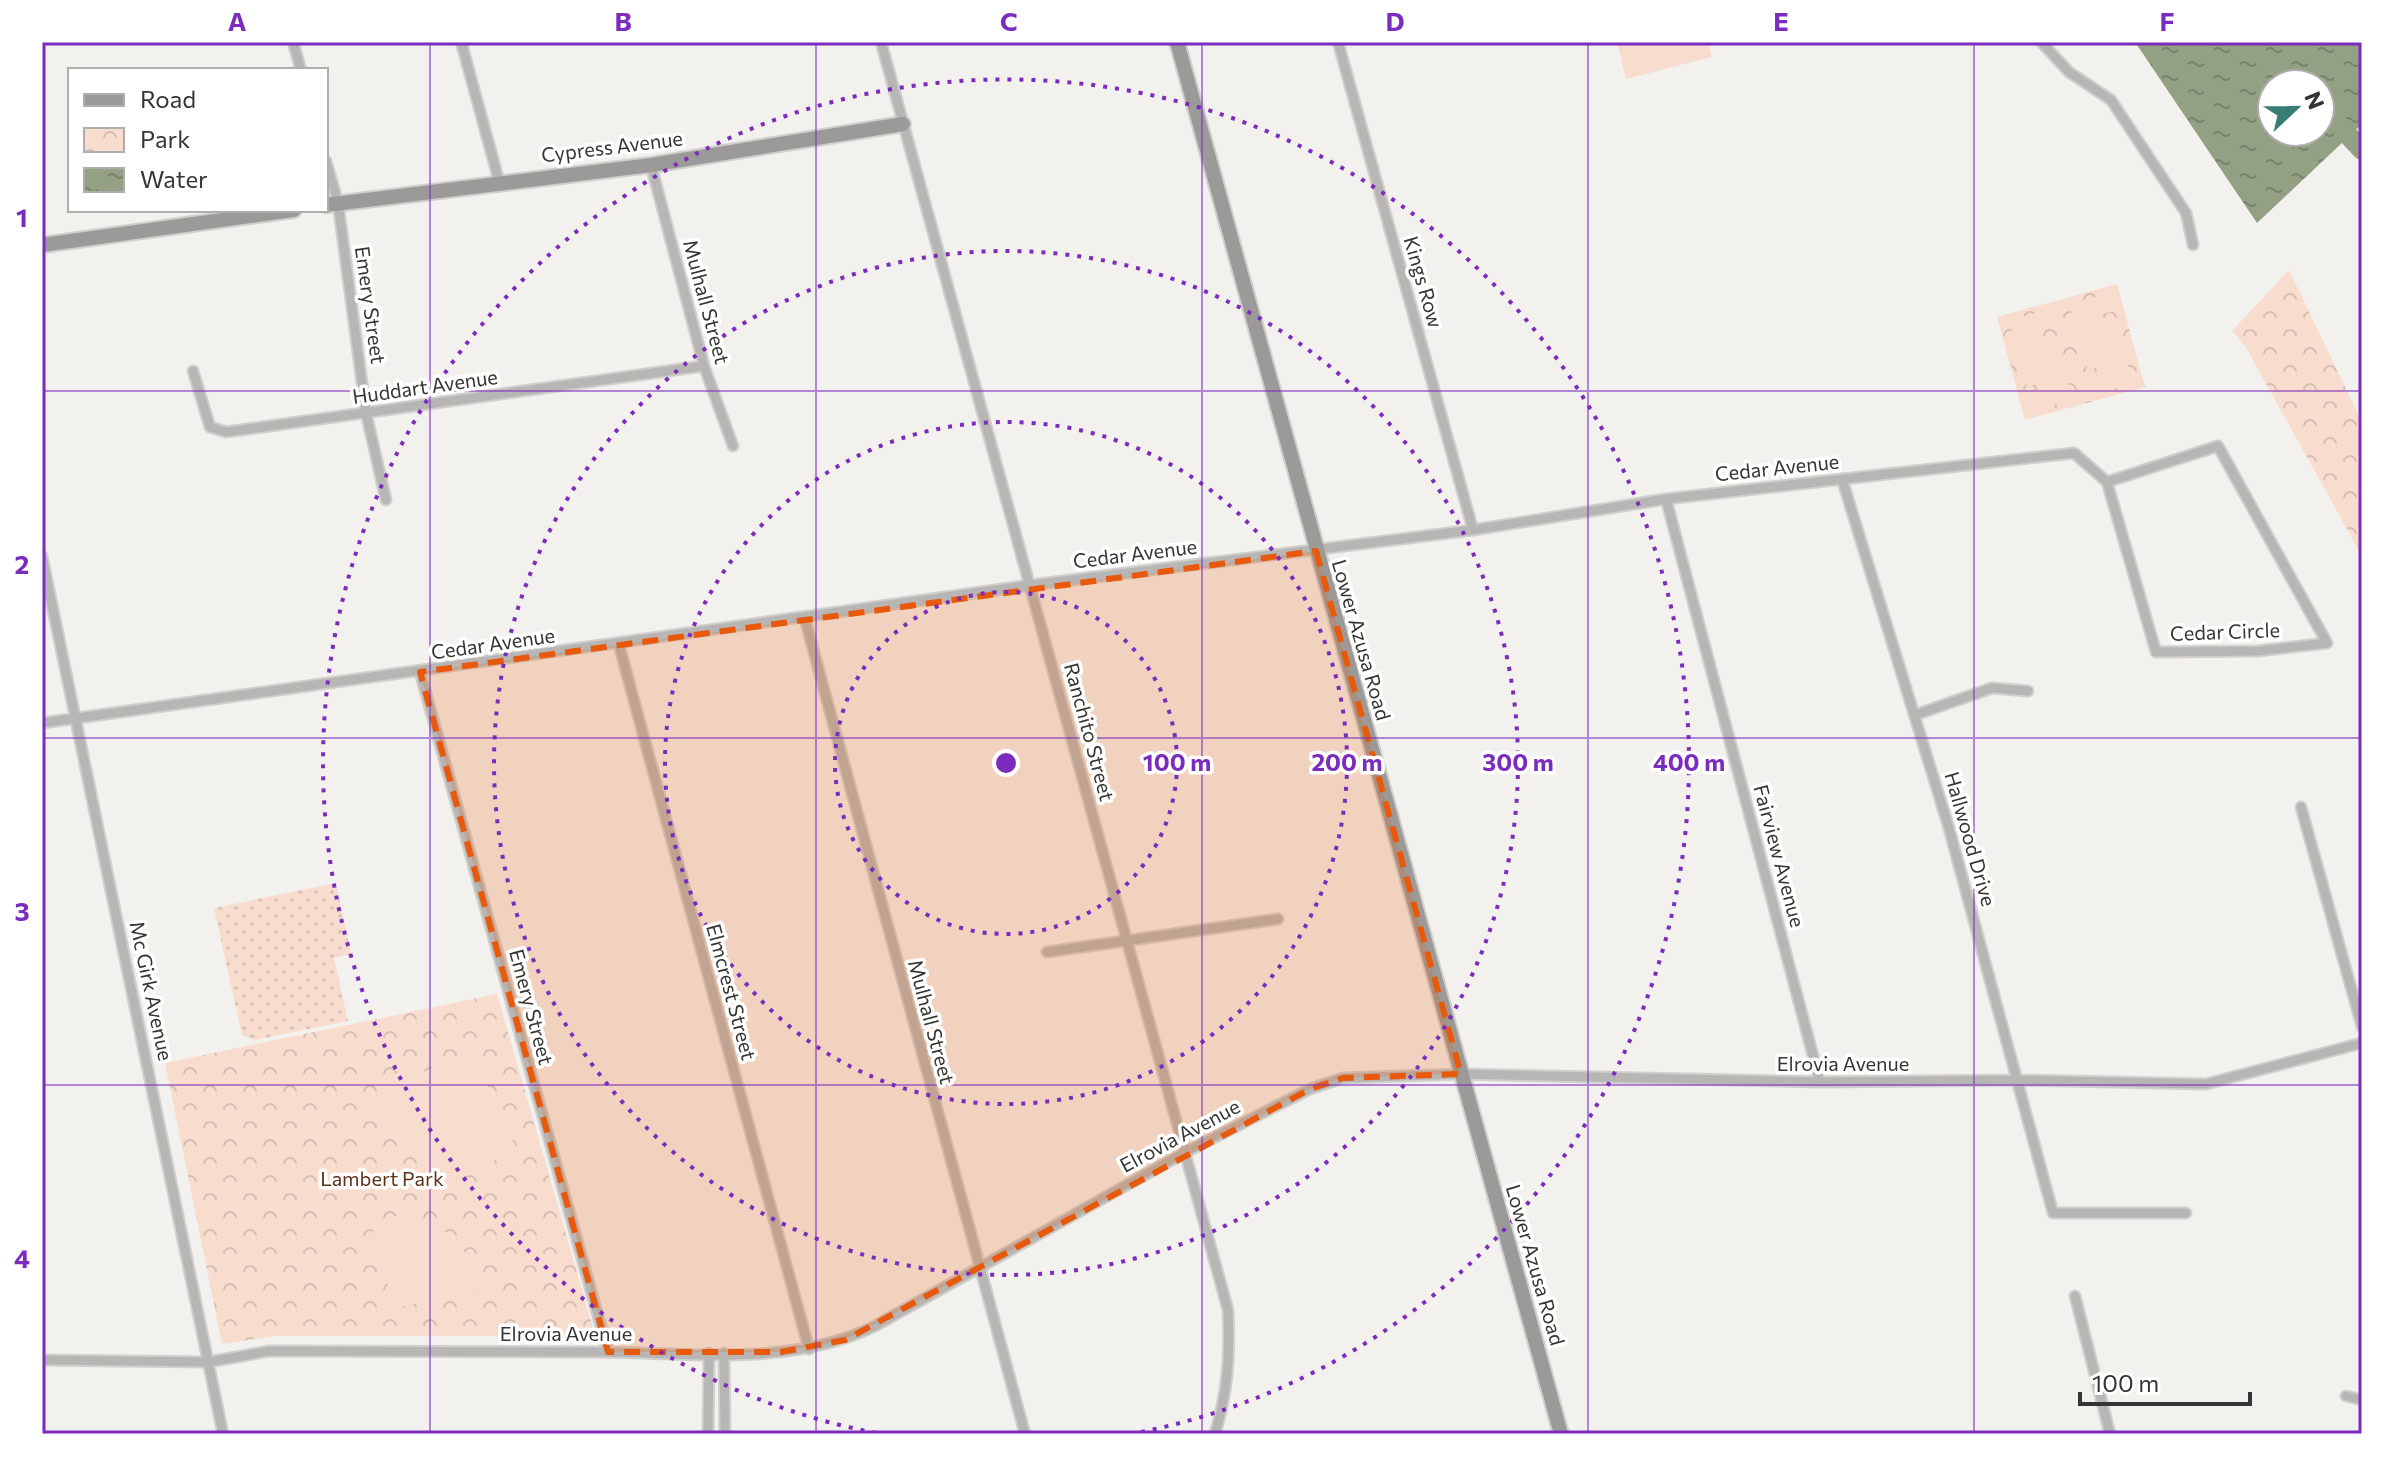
<svg xmlns="http://www.w3.org/2000/svg" width="2404" height="1476" viewBox="0 0 2404 1476" font-family="Commissioner,sans-serif">
	<style>
		.grass { fill: url(#grass-dots) }
		.park { fill: url(#park-crowns) }
		.pitch { fill: #f8ddcf }
		.water { fill: url(#water-ripples); fill-rule: evenodd }
		.lines { fill: none; stroke-linecap: round; stroke-linejoin: round }
		.river { stroke: #93a083; stroke-width: 20 }
		.street-casing { stroke: #d1cfcb; stroke-width: 13 }
		.secondary-casing { stroke: #d1cfcb; stroke-width: 18 }
		.street { stroke: #b8b6b5; stroke-width: 9 }
		.secondary { stroke: #9c9a98; stroke-width: 14 }
		.marked { fill: #e8590c; fill-opacity: 0.2; stroke: #e8590c; stroke-width: 6; stroke-dasharray: 16 10; stroke-linejoin: round }
		.grid { fill: none; stroke: #7b2cbf; stroke-width: 2; stroke-opacity: 0.55 }
		.ring { fill: none; stroke: #7b2cbf; stroke-width: 4; stroke-dasharray: 4 8 }
		.labels { text-anchor: middle; stroke-width: 7; stroke-linejoin: round; paint-order: stroke }
		.street-label { font-size: 20px; fill: #343432; stroke: #fff }
		.park-label { font-size: 20px; fill: #5d3117; stroke: #fff }
		.centre { fill: #7b2cbf; stroke: #fff; stroke-width: 4 }
		.ring-label { font-size: 24px; text-anchor: middle; font-weight: bold; fill: #7b2cbf; stroke: #fff; stroke-width: 7; stroke-linejoin: round; paint-order: stroke }
		.neatline { fill: none; stroke: #7b2cbf; stroke-width: 3 }
		.grid-label { font-size: 26px; text-anchor: middle; font-weight: bold; fill: #7b2cbf }
	</style>
	<defs>
		<pattern id="grass-dots" width="8" height="8" patternUnits="userSpaceOnUse" patternTransform="scale(2)"><rect width="8" height="8" fill="#f8ddcf"/><path d="M2 2h.1M6 6h.1" fill="none" stroke="#d5beb2" stroke-width="1.8" stroke-linecap="round"/></pattern>
		<pattern id="park-crowns" width="20" height="18" patternUnits="userSpaceOnUse" patternTransform="scale(2)"><rect width="20" height="18" fill="#f8ddcf"/><path d="M2 6a3 3 0 1 1 6 0M12 15a3 3 0 1 1 6 0" fill="none" stroke="#d5beb2"/></pattern>
		<pattern id="water-ripples" width="26" height="14" patternUnits="userSpaceOnUse" patternTransform="scale(2)"><rect width="26" height="14" fill="#93a083"/><path d="M2 4q2-2 4 0t4 0M15 11q2-2 4 0t4 0" fill="none" stroke="#79836c"/></pattern>
	</defs>
	<rect width="100%" height="100%" fill="#f3f1ed"/>
	<path class="grass" d="M336,883l15,71 -17,4 14,63 -93,19 -13,-5 -28,-127z"/>
	<path class="park" d="M2289,270l73,152v134l-117,-210 -13,-15z
		M2117,284l28,103 -120,33 -28,-103z
		M497,994l96,334 -6,8h-312l-53,8 -57,-281z"/>
	<path class="pitch" d="M1617,42h91l4,15 -86,22z
		M2108,293l5,18 -39,11 -5,-18z
		M2048,310l5,18 -39,10 -5,-18z
		M2115,317l5,18 -39,11 -5,-18z
		M2055,334l4,18 -39,11 -5,-18z
		M2121,342l5,18 -39,10 -4,-18z
		M2061,358l5,18 -39,11 -5,-18z
		M2128,365l5,18 -39,11 -5,-18z
		M2068,382l5,18 -40,11 -4,-18z
		M457,1056l20,7 39,85c-66,43 -120,23 -142,-52z
		M398,1216c45,3 71,30 84,72l-81,19 -9,-6 -21,-80z"/>
	<path class="water" d="M2135,42h227v82l-105,99zM2272,84h48v48h-48z"/>
	<g class="lines">
		<path class="river" d="M2320,105l42,45"/>
		<defs>
			<path id="street" d="M293,42l8,28
				M881,42l347,1268c2,44 0,81 -13,124
				M1338,42l135,488
				M2041,42l28,30 42,28 75,113 7,32
				M462,45l37,136
				M326,161l12,42 28,210 20,87
				M651,165l53,201 29,80
				M193,371l17,56 16,5 478,-66
				M2218,446l109,197 -69,8 -102,1 -49,-170z
				M1842,479l106,346 105,388h133
				M1666,499l154,583
				M42,556l181,878
				M805,619l220,815
				M619,645l190,704
				M420,672l188,680
				M1915,715l77,-27 36,3
				M42,723l989,-138 442,-55 193,-31 408,-46 33,29
				M2301,807l61,220
				M1047,952l231,-33
				M2075,1296l35,138
				M724,1353l1,81
				M42,1360l167,2 60,-11c108,0 216,1 324,1 93,0 196,16 282,-26l311,-174 124,-63 33,-11 118,-4 359,8 199,-2 187,4 156,-41
				M2346,1396l16,4
				M708,1434l1,-81"/>
			<path id="secondary" d="M1177,42l384,1392
				M326,205l325,-40 252,-41
				M42,245l252,-35"/>
		</defs>
		<use href="#street" class="street-casing"/>
		<use href="#secondary" class="secondary-casing"/>
		<use href="#street" class="street"/>
		<use href="#secondary" class="secondary"/>
	</g>
	<path class="marked" d="M1316,551l145,523 -118,4 -33,11 -465,251 -64,12h-173l-188,-680z"/>
	<path class="grid" d="M430,42v1392M816,42v1392M1202,42v1392M1588,42v1392M1974,42v1392M42,391h2320M42,738h2320M42,1085h2320"/>
	<g class="ring">
		<circle cx="1006" cy="763" r="171"/>
		<circle cx="1006" cy="763" r="341"/>
		<circle cx="1006" cy="763" r="512"/>
		<path d="M876 1433A683 683 0 1 1 1136 1433"/>
	</g>
	<g class="labels">
		<g class="street-label">
			<text transform="translate(612 147) rotate(-7)" y="7">Cypress Avenue</text>
			<text transform="translate(1423 282) rotate(74)" y="7">Kings Row</text>
			<text transform="translate(706 302) rotate(75)" y="7">Mulhall Street</text>
			<text transform="translate(370 305) rotate(82)" y="7">Emery Street</text>
			<text transform="translate(425 387) rotate(-8)" y="7">Huddart Avenue</text>
			<text transform="translate(1777 468) rotate(-6)" y="7">Cedar Avenue</text>
			<text transform="translate(1135 554) rotate(-7)" y="7">Cedar Avenue</text>
			<text transform="translate(2225 632) rotate(-2)" y="7">Cedar Circle</text>
			<text transform="translate(1361 640) rotate(74)" y="7">Lower Azusa Road</text>
			<text transform="translate(493 644) rotate(-8)" y="7">Cedar Avenue</text>
			<text transform="translate(1089 732) rotate(75)" y="7">Ranchito Street</text>
			<text transform="translate(1970 839) rotate(74)" y="7">Hallwood Drive</text>
			<text transform="translate(1779 856) rotate(75)" y="7">Fairview Avenue</text>
			<text transform="translate(151 991) rotate(78)" y="7">Mc Girk Avenue</text>
			<text transform="translate(731 992) rotate(75)" y="7">Elmcrest Street</text>
			<text transform="translate(531 1007) rotate(75)" y="7">Emery Street</text>
			<text transform="translate(931 1022) rotate(75)" y="7">Mulhall Street</text>
			<text x="1843" y="1071">Elrovia Avenue</text>
			<text transform="translate(1180 1136) rotate(-28)" y="7">Elrovia Avenue</text>
			<text transform="translate(1535 1265) rotate(74)" y="7">Lower Azusa Road</text>
			<text x="566" y="1341">Elrovia Avenue</text>
		</g>
		<g class="park-label">
			<text x="382" y="1186">Lambert Park</text>
		</g>
	</g>
	<circle cx="1006" cy="763" r="12" class="centre"/>
	<g class="ring-label">
		<text x="1177" y="771">100 m</text>
		<text x="1347" y="771">200 m</text>
		<text x="1518" y="771">300 m</text>
		<text x="1689" y="771">400 m</text>
	</g>
	<rect width="2404" height="1476" fill="none" stroke="#ffffff" stroke-width="88"/>
	<rect x="68" y="68" width="260" height="144" fill="#ffffff" stroke="#aeaead" stroke-width="2"/>
	<rect x="84" y="94" width="40" height="12" fill="#9c9a98" stroke="#aeaead" stroke-width="2"/>
	<text x="140" y="108" font-size="24" fill="#343432">Road</text>
	<rect x="84" y="128" width="40" height="24" fill="url(#park-crowns)" stroke="#aeaead" stroke-width="2"/>
	<text x="140" y="148" font-size="24" fill="#343432">Park</text>
	<rect x="84" y="168" width="40" height="24" fill="url(#water-ripples)" stroke="#aeaead" stroke-width="2"/>
	<text x="140" y="188" font-size="24" fill="#343432">Water</text>
	<g transform="translate(2296 108) rotate(68)"><circle r="38" fill="#ffffff" stroke="#aeaead" stroke-width="2"/>
	<path d="M0-6L14 30L0 20L-14 30Z" fill="#377d76"/>
	<text y="-12" font-size="22" font-weight="bold" text-anchor="middle" fill="#343432">N</text>
	</g>
	<path d="M2080 1392v12h170v-12" fill="none" stroke="#343432" stroke-width="4"/>
	<text x="2092" y="1392" font-size="24" fill="#343432" stroke="#ffffff" stroke-width="6" paint-order="stroke">100 m</text>
	<rect x="44" y="44" width="2316" height="1388" class="neatline"/>
	<g class="grid-label">
		<text x="237" y="31">A</text>
		<text x="623" y="31">B</text>
		<text x="1009" y="31">C</text>
		<text x="1395" y="31">D</text>
		<text x="1781" y="31">E</text>
		<text x="2167" y="31">F</text>
		<text x="22" y="227">1</text>
		<text x="22" y="574">2</text>
		<text x="22" y="921">3</text>
		<text x="22" y="1268">4</text>
	</g>
</svg>
